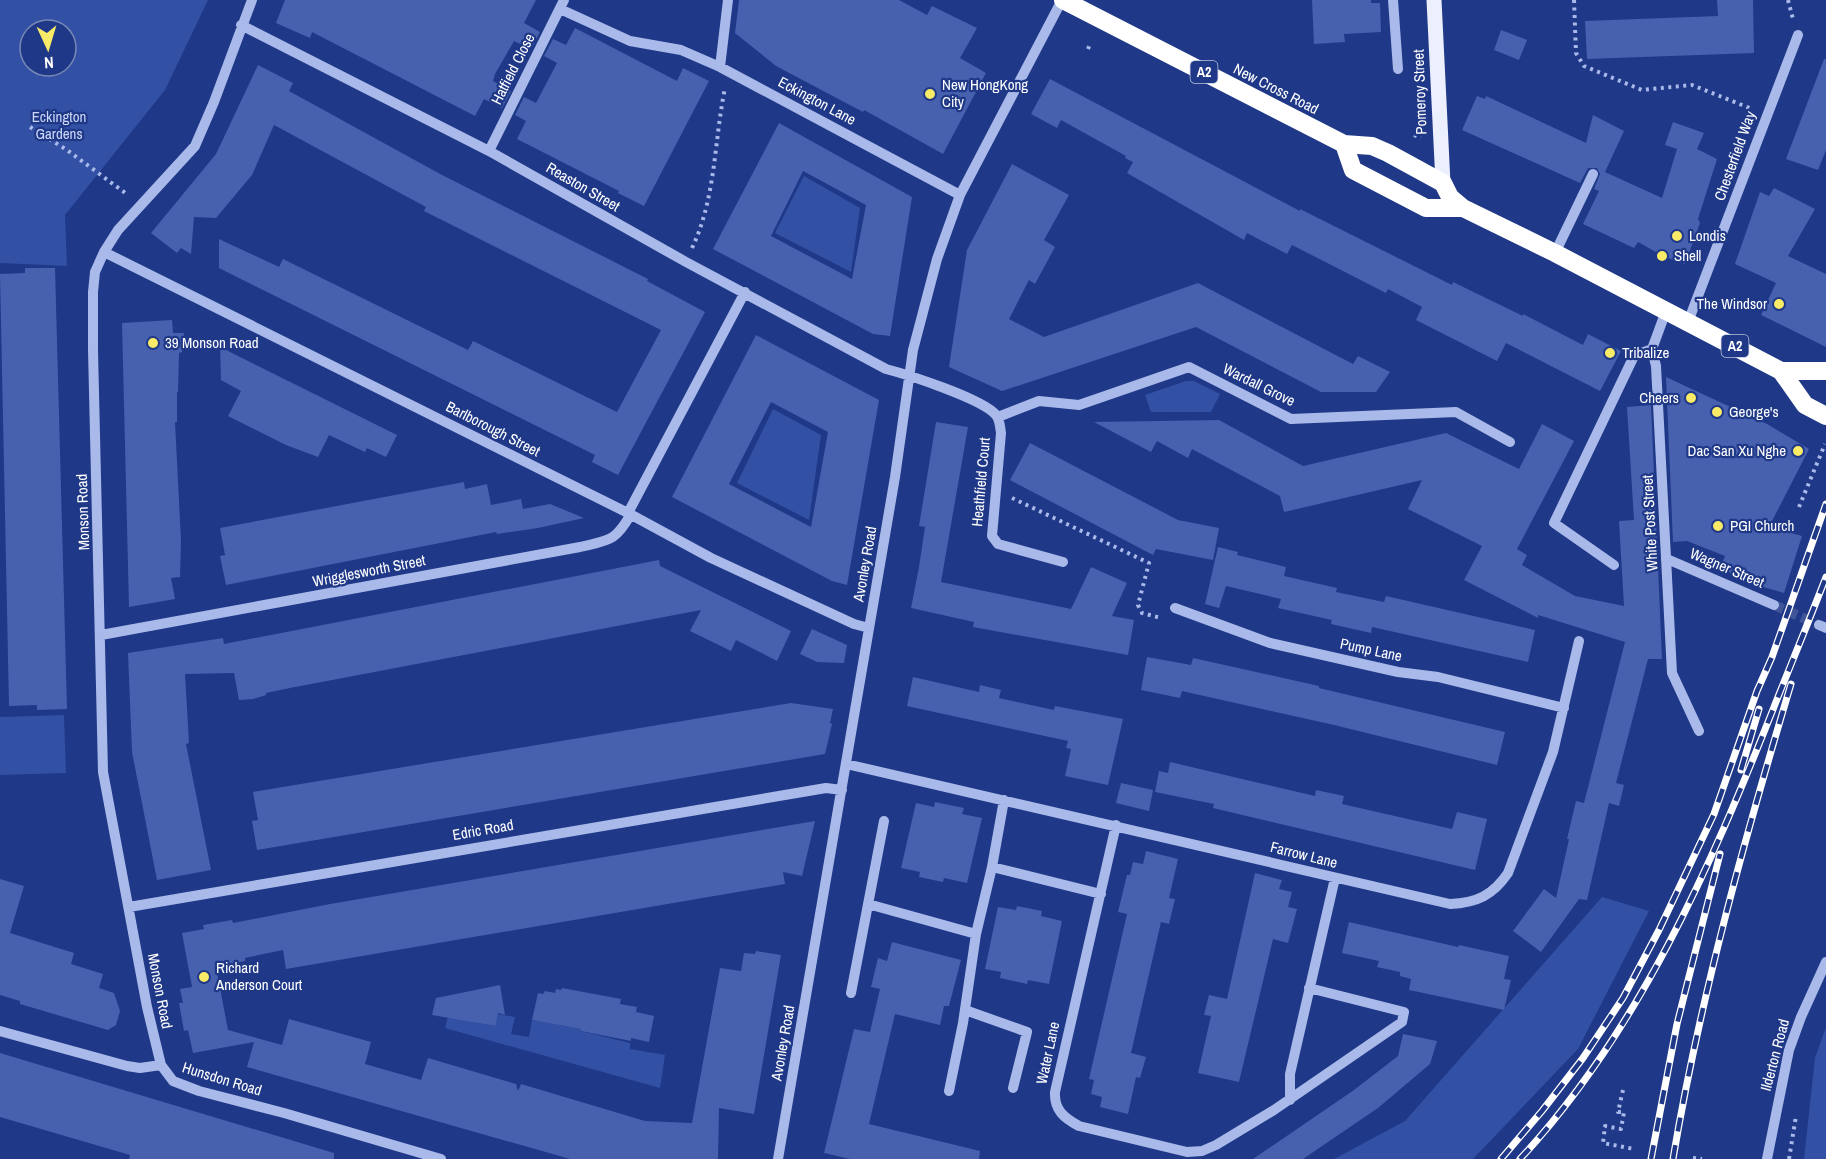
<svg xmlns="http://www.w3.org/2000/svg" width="1826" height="1159" viewBox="0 0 1826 1159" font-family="'Archivo Narrow',sans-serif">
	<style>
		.green { fill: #3250a4; fill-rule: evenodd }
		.building { fill: #4761af; fill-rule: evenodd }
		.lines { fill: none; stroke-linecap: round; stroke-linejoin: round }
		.minor-tunnel { stroke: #415699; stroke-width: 10; stroke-dasharray: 10 5; stroke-linecap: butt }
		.path { stroke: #a8b9ea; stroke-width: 4; stroke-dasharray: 3 4.5; stroke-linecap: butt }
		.minor { stroke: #a8b9ea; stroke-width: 10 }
		.major { stroke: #ecf0fe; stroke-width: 15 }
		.highway { stroke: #fff; stroke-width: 18 }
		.rail-casing { stroke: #fff; stroke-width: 7 }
		.rail { stroke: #1f3887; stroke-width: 4.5; stroke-dasharray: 14; stroke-linecap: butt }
		.poi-dot { fill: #f9eb67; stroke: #1f3887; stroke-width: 2 }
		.labels { text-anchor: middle; stroke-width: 4.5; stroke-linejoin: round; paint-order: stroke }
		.shield { fill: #1f3887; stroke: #bcc3db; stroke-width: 1.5 }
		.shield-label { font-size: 14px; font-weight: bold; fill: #fff }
		.street-label { font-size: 15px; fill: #fff; stroke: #1f3887 }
		.poi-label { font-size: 15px; fill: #fff; stroke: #1f3887; text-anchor: start }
		.park-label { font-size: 15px; fill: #cdd8f8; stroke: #1f3887 }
	</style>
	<rect width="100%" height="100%" fill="#1f3887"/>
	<path class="green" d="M0,0h208l-43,90 -100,125 2,51 -67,-3zM30,30h36v36h-36z
		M804,176l56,32 -9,64 -76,-39z
		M1186,381h8l26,13 -9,18h-60l-6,-17z
		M773,409l48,26 -12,85 -72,-37z
		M64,715l2,58 -66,2v-58z
		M1602,897l47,14 -71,138 -105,110h-139l71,-38z
		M449,1013l28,10 17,3 3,-12 18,3 -4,17 18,3 3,-17 49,9v2l49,12v6l35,6 -5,33 -215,-60z
		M1826,1027v132h-22l11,-101z"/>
	<path class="building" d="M285,0h251l-12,23 16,9 -9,17 -17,-8 -19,33 -2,7 18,10 -9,17 -18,-9 -9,17 -163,-84 -2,6 -34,-15z
		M739,0h160l28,15 5,-9 45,22 -17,30 26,15 -43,81 -79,-44 -1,2 -87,-46 -41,-33z
		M1312,0h59v3h9l1,29 -37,2 1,8 -31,2z
		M1717,0h36l1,53 -167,6 -2,-38 133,-5z
		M575,28l102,53 6,-13 26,13 -65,125 -26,-13 1,-2 -102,-52 9,-18 -11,-6 9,-18 12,6 21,-40 -13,-7 9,-17 13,6z
		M1501,30l26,10 -8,20 -25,-10z
		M1824,59h2v91l-8,20 -32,-11z
		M258,65l35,18 -4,8 153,84 206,104 -1,2 58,31 -87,163 -26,-13 3,-7 -376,-187v-29l60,28 4,-8 185,91 5,-9 144,71 44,-82 -237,-119 2,-4 -152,-82 -22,50 -36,43 -22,-1 -3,37 -10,-6 -4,5 -26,-20 65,-79z
		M1050,79l250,132v-2l152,76 1,-3 70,34v-2l60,31 5,-11 33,17 -21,40 -94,-48 -9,18 -81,-41 6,-13 -34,-18 -2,4 -94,-48 -5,9 -40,-21 -3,7 -117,-67 6,-11 -8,-4 1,-2 -65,-36 -4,8 -26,-14z
		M1477,96l8,3 1,-3 100,47 7,-28 31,16 -19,41 57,26 15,-49 -12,-4 8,-23 31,11 -7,16 20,10 -19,60 2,4 -15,41 -22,-8 -25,-14 -4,6 -51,-24 16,-33 -5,-2 6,-15 -3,-6h-9l-8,15 -118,-53z
		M779,123l133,74 -22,139 -17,-2 -160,-85zM803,171l63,34 -14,74 -81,-43z
		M1012,164l57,31 -25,45 11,7 -20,37 -6,-4 -20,39 35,18 154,-54 155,81 5,-8 32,16 -14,20h-55l-125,-65 -194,64 -53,-24 18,-117z
		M1774,188l41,21 -27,47 38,18v73l-65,-32 15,-32 -41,-19 25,-72 9,4z
		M25,268h30l12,441 -30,1v-5l-28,1 -9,-432 25,-1z
		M172,320l1,13h11l-2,19 -3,1 -1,39h-1v30h-2l6,119 -1,36 -9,1 4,21 -46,8 -7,-284z
		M756,335l123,65 -32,185 -15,-4 -160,-84zM771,402l57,30 -17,95 -82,-43z
		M220,347l177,88 -11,22 -19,-9 -2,4 -36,-17 -11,22 -32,-12 -58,-29 13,-25 -20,-11z
		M1666,377l101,47 42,25 -40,78 33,9 -18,57 -28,-8 -36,-17 5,-12 -38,-15 -14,1z
		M1651,405l11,254h-14l-32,124 8,2 -5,21 -10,-3 -22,97 -8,-1 -38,53 -28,-21 31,-42 12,9 13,-59h-2l9,-38 8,2 41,-161 -87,-27v3l-74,-38 18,-34 -74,-37 14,-29 -138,32 -4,-16 -88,-47 -4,9 -31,-17 -6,11 -57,-30 125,-2 84,46 143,-33 73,36 23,-45 32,17 -57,108 10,6 -5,10 53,31 49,10 -5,-85 15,-1 -7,-113z
		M936,422l32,5 -27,155 130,27 20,-42 36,16 -15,33 22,4 -6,35 -155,-28 1,-5 -63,-14 8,-41 6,-40 -6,-1z
		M1030,443l148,77 41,8 -6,32 -57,-11 -3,6 -143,-75z
		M464,482l1,7 22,-5 4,21 30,-6 2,10 27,-5 34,14 -46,10 -41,6 -1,-2 -270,53 -6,-29 5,-1 -5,-27z
		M1218,547l20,5 -1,3 49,12 -2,9 53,12 -1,4 48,10 2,-6 149,34 -7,32 -156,-35 -1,6 -40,-9 1,-4 -54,-12 3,-9 -55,-13 -7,22 -14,-4z
		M659,560l1,6 131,65 -14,30 -41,-21 -5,11 -41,-20 11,-21 -411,78 -24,5v2l-13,4 -14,1 -5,-27 -49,1 4,69 -3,1 25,126 -54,10 -25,-128 -4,-99 95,-15 1,6z
		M812,629l35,16 -3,18 -27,-1 -17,-8z
		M1147,657l44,8 2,-7 126,28v2l186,44 -8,33 -163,-40 -152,-34 -2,7 -39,-8z
		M913,677l66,15 1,-7 21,5 -2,8 55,12 1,-4 68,13 -15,66 -43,-9 6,-27 -5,-1 2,-7 -161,-35z
		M791,703l42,6 -3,14 2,1 -7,30 -568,96 -5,-29 6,-1 -5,-28z
		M1170,762l145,34 1,-6 28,6 -2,8 110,25 5,-17 30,7 -12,51 -262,-62 1,-4 -59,-12 4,-21 9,2z
		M1121,783l32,7 -4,21 -33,-8z
		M935,802l29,6 -2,6 20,4 -15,65 -23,-5 -1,4 -24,-5 1,-5 -19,-4 15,-65 18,4z
		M815,821l-13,55 -19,-4 2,12 -499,85 -3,-19 -38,8v3l-29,6 12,63 54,15 7,-26 82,23 -6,22 56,16 7,-22 88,26 2,7 3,-7 124,37 47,2 28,-155 21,3 3,-18 11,1 1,-3 25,4 -27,159 -35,-6 -1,51h-148l-323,-92 7,-25 -61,11 -5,-23 -4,1 -5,-28h4l-3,-14 12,-2 -10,-54 22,-4 -1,-4 29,-5 1,3 97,-19z
		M1146,851l32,8 -9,39 6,1 -6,25 -8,-2 -30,131 15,4 -6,21 -4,-1 -8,37 -28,-7 2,-10 -11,-3 3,-14 -5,-1 38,-165 -9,-2 9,-37h3l3,-13 10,2z
		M1255,873l27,7 -3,9 13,3 -4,15 9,2 -9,34 -15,-4 -34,143 -41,-9 13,-57 -7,-1 5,-20 18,4z
		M0,879l24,7 -14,47 64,20 -3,11 32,10 -4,14 15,5 6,18 -4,14 -8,5 -88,-26v-3l-20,-6z
		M1017,906l25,5 -1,5 21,5 -13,63 -21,-4 -1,4 -27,-6 1,-6 -16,-3 13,-62 18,3z
		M1349,922l109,25 1,-2 50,11 -5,23 7,1 -7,30 -95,-20 2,-11 -11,-3v-4l-23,-5 2,-6 -37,-8z
		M892,942l69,18 -12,46h-5l-4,19 -45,-11 -26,110 111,27 -1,8h-129l-26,-6 30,-124 16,3 10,-43 -9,-2 7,-29 9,3z
		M500,985l5,30 -7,-2 -3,13 -63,-11 4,-17z
		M562,988l59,11 -1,5 17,3 -1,5 18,4 -5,26 -18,-4v3l-50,-10v-2l-49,-9 6,-27 5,1 2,-3 10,2 1,-4 5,1z
		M1403,1034l34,7 -7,23 -52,44 -75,51h-50l101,-69 44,-34z
		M0,1053l334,100v6h-205l1,-4 -130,-38z"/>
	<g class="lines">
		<path class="minor-tunnel" d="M1774,605l45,20"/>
		<path class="path" d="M1574,0l2,53 8,13 58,24 50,-5 60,24
			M1788,0l5,19
			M1088,49l2,-5
			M30,127l37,23 61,45
			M1414,135l7,3
			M692,248c24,-50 22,-107 33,-160
			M1012,498l137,65 -11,42 4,8 19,5
			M1799,507l26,-63
			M1623,1090l-5,22h6l-3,17 -16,-3 -2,17 31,6
			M1693,1158l9,1
			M1789,1159l7,-43"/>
		<path class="minor" d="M252,0l-38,102 -19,44 -77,84 -14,22 -9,20 -2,20v58l10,422 44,235 14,58 12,16 26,10 85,22 157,46
			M728,0l-8,67 240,128
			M1393,0l5,69
			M560,9l70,32 51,9 39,17
			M241,25l248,126 197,111 200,107c23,6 97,30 110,46 4,5 4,12 5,18l-9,103 6,8 65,18
			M489,151l75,-151
			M104,252l524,261 83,45 143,66 15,4
			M1555,253l38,-79
			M1666,311l-14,38 4,17 16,307 27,58
			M1688,322l110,-287
			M998,417l41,-16 40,4 110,-38 102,52 165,-7 54,30
			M628,513l117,-221
			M1667,559l107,46
			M1614,565l-60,-42 80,-167 18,-7
			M1175,608l95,35 128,29 40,5 126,31
			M1819,625l7,3
			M101,635l479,-88c29,-7 35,-5 51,-33
			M846,764l604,140c27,-1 43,-9 58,-31l45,-121 26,-111
			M1116,825l-61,267c-1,18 9,26 24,34l108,26 15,-1 14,-6 58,-35 128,-88 2,-10 -95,-24
			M992,867l109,27
			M868,904l108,30
			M129,907l697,-119 16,2
			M851,993l33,-172
			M965,1010l62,22 -14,56
			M0,1031l127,35 13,2 21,-3
			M949,1091l14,-68 13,-89 16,-67 12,-67
			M1290,1100v-26l45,-196
			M778,1159l117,-682 18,-127 24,-91 23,-64 102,-195
			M1767,1159l22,-109 12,-33 25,-55"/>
		<path class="major" d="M1434,0l9,183"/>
		<path class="highway" d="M1063,0l281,144 28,2 16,7 55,30 7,14 13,11 92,45 226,118 24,34 21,11
			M1344,144l9,26 73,38h37
			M1781,371h45"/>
		<defs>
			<path id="rail" d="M1741,770l18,-61
				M1501,1159l41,-48 41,-53 40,-60 36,-68 55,-116 43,-123 15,-34 54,-153
				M1520,1159c119,-128 190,-291 254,-452 17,-43 35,-86 52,-130
				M1651,1159l26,-135 43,-170
				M1673,1159c27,-161 71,-318 118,-475"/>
		</defs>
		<use href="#rail" class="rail-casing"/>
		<use href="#rail" class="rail"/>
	</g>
	<g class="poi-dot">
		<circle cx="930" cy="94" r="6"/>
		<circle cx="1677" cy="236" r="6"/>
		<circle cx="1662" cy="256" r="6"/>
		<circle cx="1779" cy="304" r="6"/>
		<circle cx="153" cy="343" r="6"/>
		<circle cx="1610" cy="353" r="6"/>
		<circle cx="1691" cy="398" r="6"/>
		<circle cx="1717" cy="412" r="6"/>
		<circle cx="1798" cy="451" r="6"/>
		<circle cx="1718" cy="526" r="6"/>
		<circle cx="204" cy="977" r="6"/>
	</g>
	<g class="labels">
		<g class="shield">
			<rect x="1190.5" y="61" width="27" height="22" rx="4.5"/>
			<rect x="1721.5" y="335" width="27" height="22" rx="4.5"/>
		</g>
		<g class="shield-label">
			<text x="1204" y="77">A2</text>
			<text x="1735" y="351">A2</text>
		</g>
		<g class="street-label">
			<text transform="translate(513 69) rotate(-63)" y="5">Hatfield Close</text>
			<text transform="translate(1276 89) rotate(27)" y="5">New Cross Road</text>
			<text transform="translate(1420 92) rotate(-92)" y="5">Pomeroy Street</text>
			<text transform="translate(817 101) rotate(28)" y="5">Eckington Lane</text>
			<text transform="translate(1735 156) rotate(-70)" y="5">Chesterfield Way</text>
			<text transform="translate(583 187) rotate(30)" y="5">Reaston Street</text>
			<text transform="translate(1259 385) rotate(26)" y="5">Wardall Grove</text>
			<text transform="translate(493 429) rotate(27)" y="5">Barlborough Street</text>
			<text transform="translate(981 482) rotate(-85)" y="5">Heathfield Court</text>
			<text transform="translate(83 512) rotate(-92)" y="5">Monson Road</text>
			<text transform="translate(1650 523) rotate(-93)" y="5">White Post Street</text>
			<text transform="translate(865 564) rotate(-80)" y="5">Avonley Road</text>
			<text transform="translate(1727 568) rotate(23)" y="5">Wagner Street</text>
			<text transform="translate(369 571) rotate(-11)" y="5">Wrigglesworth Street</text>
			<text transform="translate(1371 650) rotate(12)" y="5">Pump Lane</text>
			<text transform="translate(483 830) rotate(-10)" y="5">Edric Road</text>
			<text transform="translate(1304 855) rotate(14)" y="5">Farrow Lane</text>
			<text transform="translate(160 991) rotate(79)" y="5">Monson Road</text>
			<text transform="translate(783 1043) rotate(-80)" y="5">Avonley Road</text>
			<text transform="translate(1048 1053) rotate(-78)" y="5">Water Lane</text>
			<text transform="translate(1775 1055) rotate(-75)" y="5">Ilderton Road</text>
			<text transform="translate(222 1079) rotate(17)" y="5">Hunsdon Road</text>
		</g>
		<g class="poi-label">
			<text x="942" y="90">New HongKong<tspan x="942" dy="17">City</tspan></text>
			<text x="1689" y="241">Londis</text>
			<text x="1674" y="261">Shell</text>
			<text x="1767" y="309" text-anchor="end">The Windsor</text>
			<text x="165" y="348">39 Monson Road</text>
			<text x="1622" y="358">Tribalize</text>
			<text x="1679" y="403" text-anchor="end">Cheers</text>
			<text x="1729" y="417">George's</text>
			<text x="1786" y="456" text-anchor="end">Dac San Xu Nghe</text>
			<text x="1730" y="531">PGI Church</text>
			<text x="216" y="973">Richard<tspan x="216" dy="17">Anderson Court</tspan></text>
		</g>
		<g class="park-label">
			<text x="59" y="122">Eckington<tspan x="59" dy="17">Gardens</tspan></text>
		</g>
	</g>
	<g transform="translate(48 48) rotate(176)"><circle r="28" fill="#1f3887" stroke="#7988b7" stroke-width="1.5"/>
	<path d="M0-4.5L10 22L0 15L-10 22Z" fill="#f9eb67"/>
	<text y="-9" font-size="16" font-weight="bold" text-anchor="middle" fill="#ffffff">N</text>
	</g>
</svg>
